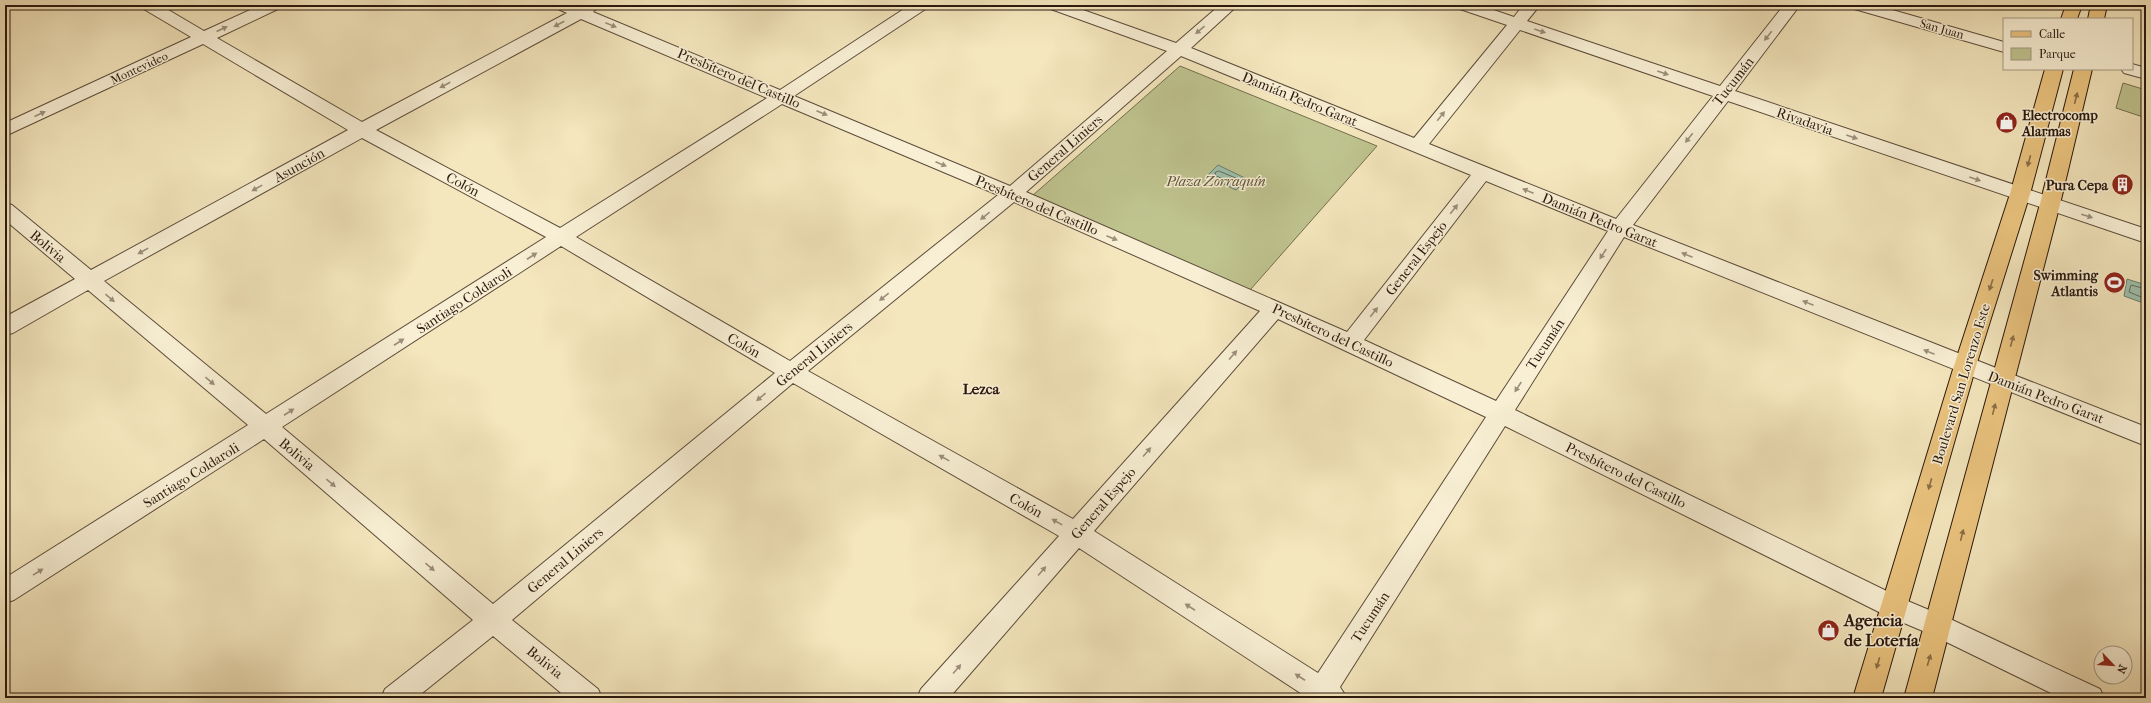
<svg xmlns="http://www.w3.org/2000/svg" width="2151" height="703" viewBox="0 0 2151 703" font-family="'IM FELL French Canon',serif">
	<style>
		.green { fill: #bfc48f; stroke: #746e4e }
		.water { fill: #9dc0ac; stroke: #6f7d6d }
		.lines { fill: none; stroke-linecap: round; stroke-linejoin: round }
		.shore { stroke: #646c5d; stroke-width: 1 }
		.minor-casing { stroke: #5c4c3a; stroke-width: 2 }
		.major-casing { stroke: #2a180e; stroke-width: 2 }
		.minor { fill: #f8efd4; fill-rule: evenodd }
		.major { fill: #eac37e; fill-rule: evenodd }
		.oneway { fill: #9b8e7b }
		.oneway2 { fill: #8a6e46 }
		.labels { text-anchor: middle; stroke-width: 3; stroke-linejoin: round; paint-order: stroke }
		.far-street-label { font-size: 12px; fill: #2a180e; stroke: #f8efd4 }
		.street-label { font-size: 14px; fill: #2a180e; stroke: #f8efd4 }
		.poi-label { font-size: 14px; font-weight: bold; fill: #2a180e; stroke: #f8efd4; text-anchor: end }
		.park-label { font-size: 14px; font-style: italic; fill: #5e543b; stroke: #f8efd4 }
		.neighbourhood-label { font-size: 15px; font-weight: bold; fill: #2a180e; stroke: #f8efd4 }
		.near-poi-label { font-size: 17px; font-weight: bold; fill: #2a180e; stroke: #f8efd4; text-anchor: start }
	</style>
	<rect width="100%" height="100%" fill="#f4e6bd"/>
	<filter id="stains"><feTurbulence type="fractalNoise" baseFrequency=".005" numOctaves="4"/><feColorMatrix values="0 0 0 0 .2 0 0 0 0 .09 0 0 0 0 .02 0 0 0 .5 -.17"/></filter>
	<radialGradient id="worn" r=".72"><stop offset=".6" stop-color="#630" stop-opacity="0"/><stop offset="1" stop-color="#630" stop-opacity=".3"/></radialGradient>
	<path class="green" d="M1180,66l197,80 -134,152 -211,-102z
		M2123,83l23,7v28l-30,-10z"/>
	<path class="water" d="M1218,165l29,14 -11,11 -29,-14z
		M2127,279l19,6v19l-22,-8z"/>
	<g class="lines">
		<path class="shore" d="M1219,171l19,8 1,3 -4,2 -19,-8 -1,-3z
			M2146,289l-15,-4 -2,7 17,7"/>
		<defs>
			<path id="minor" d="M140,5h20l44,26 57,-26h21l-2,3 -63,30 145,84 205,-109 -11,-5 -2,-3 26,2 15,-2 2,3 -4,4 187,78 130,-85h19l-2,3 -133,88 216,90 157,-135 -119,-43 -2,-3h23l107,38 44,-38h18l-47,43 223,90 93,-113 -50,-17 -2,-3h24l35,12 9,-12h17l-13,16 193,65 64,-81h16l-65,86 411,138v14l-418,-142 -95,124 513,202v19l-522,-209 -109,173 388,189 45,19 152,71 4,9h-43l-131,-64 -45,-19 -380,-189 -165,261 7,11h-43l1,-2 -226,-148 -130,150h-32l4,-9 138,-153 -266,-153 -281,237 86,69 4,9h-35l-74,-62 -77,62h-35l4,-9 88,-69 -209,-181 -250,161 -9,3v-25l243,-153 -160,-135 -75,43 -8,2v-18l70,-38 -70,-59v-17l7,2 79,65 257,-140 -145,-86 -198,92v-13l186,-86 -49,-29zM581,19l186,79 -207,130 -184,-98zM1520,30l193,66 -97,123 -187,-75zM1181,56l290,119 -124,157 -321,-140zM782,104l216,91 -208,166 -214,-124zM362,138l184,99 -280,177 -162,-133zM1486,181l122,50 -112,170 -132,-61zM1014,202l246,109 -187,208 -265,-148zM561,246l214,127 -282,231 -211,-177zM1278,319l208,98 -168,256 -224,-142z
				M1849,5h26l129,37v10l-153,-44z
				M2132,64l14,4v11l-22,-6 -3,-4h11z"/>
			<path id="major" d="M2066,5h16l-5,14h-16z
				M2091,5h16l-3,14h-16z
				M2045,69h18l-33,125 -54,172 -95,332h-28l101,-332 56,-172z
				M2074,69h18l-32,135 -128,494h-28l136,-494z"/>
		</defs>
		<use href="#minor" class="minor-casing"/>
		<use href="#major" class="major-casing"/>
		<use href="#minor" class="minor"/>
		<use href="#major" class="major"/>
	</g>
	<defs><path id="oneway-solid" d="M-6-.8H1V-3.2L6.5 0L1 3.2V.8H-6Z"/></defs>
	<g class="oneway">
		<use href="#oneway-solid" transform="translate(559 24) rotate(152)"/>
		<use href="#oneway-solid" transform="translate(611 25) rotate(22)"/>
		<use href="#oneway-solid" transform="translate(222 29) rotate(-25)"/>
		<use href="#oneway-solid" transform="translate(1200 30) rotate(139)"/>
		<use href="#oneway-solid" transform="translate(1540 31) rotate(19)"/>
		<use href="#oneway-solid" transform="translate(1768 36) rotate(128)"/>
		<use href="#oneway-solid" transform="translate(1663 73) rotate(19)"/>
		<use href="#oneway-solid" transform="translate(445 85) rotate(152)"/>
		<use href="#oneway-solid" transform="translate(822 113) rotate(23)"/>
		<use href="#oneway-solid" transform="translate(40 114) rotate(-25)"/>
		<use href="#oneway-solid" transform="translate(1441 116) rotate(-51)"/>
		<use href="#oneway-solid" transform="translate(1852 137) rotate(19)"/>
		<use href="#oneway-solid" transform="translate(1689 138) rotate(128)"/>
		<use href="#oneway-solid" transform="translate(941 164) rotate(23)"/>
		<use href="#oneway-solid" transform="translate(1975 179) rotate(19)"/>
		<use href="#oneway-solid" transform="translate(257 188) rotate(151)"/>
		<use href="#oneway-solid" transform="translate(1528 191) rotate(-158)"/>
		<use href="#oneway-solid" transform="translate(1454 209) rotate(-52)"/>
		<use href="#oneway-solid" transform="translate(985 216) rotate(141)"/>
		<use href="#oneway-solid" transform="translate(2087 216) rotate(18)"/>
		<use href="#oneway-solid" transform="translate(1112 238) rotate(23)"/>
		<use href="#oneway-solid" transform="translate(143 251) rotate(151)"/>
		<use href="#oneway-solid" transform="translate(1603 254) rotate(123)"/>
		<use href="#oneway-solid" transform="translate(1687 255) rotate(-158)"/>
		<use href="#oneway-solid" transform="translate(532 256) rotate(-33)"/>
		<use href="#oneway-solid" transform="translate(884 297) rotate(141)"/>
		<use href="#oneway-solid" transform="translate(110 298) rotate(40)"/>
		<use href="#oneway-solid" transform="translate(1808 303) rotate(-158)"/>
		<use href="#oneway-solid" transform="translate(1374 312) rotate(-52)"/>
		<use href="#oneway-solid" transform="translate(399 342) rotate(-33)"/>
		<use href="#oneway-solid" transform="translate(1929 352) rotate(-158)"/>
		<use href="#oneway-solid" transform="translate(1233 355) rotate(-49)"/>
		<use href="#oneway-solid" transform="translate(210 381) rotate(40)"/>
		<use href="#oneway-solid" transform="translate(1518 387) rotate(123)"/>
		<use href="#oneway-solid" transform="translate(761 397) rotate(140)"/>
		<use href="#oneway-solid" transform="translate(289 412) rotate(-33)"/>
		<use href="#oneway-solid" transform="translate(1147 452) rotate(-49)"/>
		<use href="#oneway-solid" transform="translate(944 458) rotate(-151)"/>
		<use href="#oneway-solid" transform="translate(331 483) rotate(40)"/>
		<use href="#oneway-solid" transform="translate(1057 522) rotate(-151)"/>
		<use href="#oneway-solid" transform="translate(430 567) rotate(40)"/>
		<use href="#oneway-solid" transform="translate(1042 571) rotate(-49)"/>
		<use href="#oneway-solid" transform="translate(38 572) rotate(-32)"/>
		<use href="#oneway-solid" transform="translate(1190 607) rotate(-147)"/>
		<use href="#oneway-solid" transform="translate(957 669) rotate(-49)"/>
		<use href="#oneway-solid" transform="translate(1300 677) rotate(-147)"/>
	</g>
	<g class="oneway2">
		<use href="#oneway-solid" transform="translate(2076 98) rotate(-76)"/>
		<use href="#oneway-solid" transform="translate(2029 161) rotate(105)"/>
		<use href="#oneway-solid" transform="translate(1991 285) rotate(108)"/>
		<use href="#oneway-solid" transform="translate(2012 341) rotate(-75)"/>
		<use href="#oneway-solid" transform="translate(1994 409) rotate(-76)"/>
		<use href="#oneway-solid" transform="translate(1930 484) rotate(106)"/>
		<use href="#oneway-solid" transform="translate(1962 535) rotate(-76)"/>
		<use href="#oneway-solid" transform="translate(1929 660) rotate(-74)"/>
		<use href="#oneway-solid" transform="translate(1878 663) rotate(106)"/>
	</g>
	<defs>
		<symbol id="shop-disc" viewBox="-11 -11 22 22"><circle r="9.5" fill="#8f2418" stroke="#f8efd4"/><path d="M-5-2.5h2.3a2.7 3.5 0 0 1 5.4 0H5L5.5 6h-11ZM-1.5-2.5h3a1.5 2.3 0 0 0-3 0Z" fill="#fff"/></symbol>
		<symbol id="building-disc" viewBox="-11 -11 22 22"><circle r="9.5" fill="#8f2418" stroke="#f8efd4"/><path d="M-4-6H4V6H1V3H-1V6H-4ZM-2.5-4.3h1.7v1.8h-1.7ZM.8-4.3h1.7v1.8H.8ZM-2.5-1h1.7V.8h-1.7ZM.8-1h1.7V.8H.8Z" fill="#fff"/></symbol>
		<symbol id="stadium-disc" viewBox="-11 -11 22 22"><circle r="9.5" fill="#8f2418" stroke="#f8efd4"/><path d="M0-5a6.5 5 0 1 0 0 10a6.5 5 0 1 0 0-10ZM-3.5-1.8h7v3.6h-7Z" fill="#fff"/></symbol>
	</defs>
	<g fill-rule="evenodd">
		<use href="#shop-disc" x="1994" y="110" width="25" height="25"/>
		<use href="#building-disc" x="2110" y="172" width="25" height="25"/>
		<use href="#stadium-disc" x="2102" y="270" width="25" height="25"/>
		<use href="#shop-disc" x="1816" y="618" width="25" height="25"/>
	</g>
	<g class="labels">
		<g class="far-street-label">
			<text transform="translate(1942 29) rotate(16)" y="4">San Juan</text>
			<text transform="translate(139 68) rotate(-25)" y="4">Montevideo</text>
		</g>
		<g class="street-label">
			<text transform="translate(739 78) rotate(23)" y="5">Presbítero del Castillo</text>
			<text transform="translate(1733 81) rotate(-52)" y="5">Tucumán</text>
			<text transform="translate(1300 99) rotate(22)" y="5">Damián Pedro Garat</text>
			<text transform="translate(1805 121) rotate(19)" y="5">Rivadavia</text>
			<text transform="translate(1065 148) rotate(-41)" y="5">General Liniers</text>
			<text transform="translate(299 165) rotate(-29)" y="5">Asunción</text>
			<text transform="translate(463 184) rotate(28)" y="5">Colón</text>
			<text transform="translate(1037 205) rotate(23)" y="5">Presbítero del Castillo</text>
			<text transform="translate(1600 220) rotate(22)" y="5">Damián Pedro Garat</text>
			<text transform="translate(48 246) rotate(40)" y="5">Bolivia</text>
			<text transform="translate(1416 258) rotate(-52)" y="5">General Espejo</text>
			<text transform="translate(464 300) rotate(-33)" y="5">Santiago Coldaroli</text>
			<text transform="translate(1333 335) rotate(25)" y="5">Presbítero del Castillo</text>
			<text transform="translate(1545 344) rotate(-57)" y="5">Tucumán</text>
			<text transform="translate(744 345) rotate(30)" y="5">Colón</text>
			<text transform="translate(814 354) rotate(-39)" y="5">General Liniers</text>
			<text transform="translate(1961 384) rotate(-73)" y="5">Boulevard San Lorenzo Este</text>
			<text transform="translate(2046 397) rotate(21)" y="5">Damián Pedro Garat</text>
			<text transform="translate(297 454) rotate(40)" y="5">Bolivia</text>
			<text transform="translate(191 475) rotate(-32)" y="5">Santiago Coldaroli</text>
			<text transform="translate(1626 475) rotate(26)" y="5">Presbítero del Castillo</text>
			<text transform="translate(1103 503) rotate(-49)" y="5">General Espejo</text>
			<text transform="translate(1026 505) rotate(29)" y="5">Colón</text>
			<text transform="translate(565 560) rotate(-40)" y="5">General Liniers</text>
			<text transform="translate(1370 617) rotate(-57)" y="5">Tucumán</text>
			<text transform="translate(545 662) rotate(39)" y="5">Bolivia</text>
		</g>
		<g class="poi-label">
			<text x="2022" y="120" text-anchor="start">Electrocomp<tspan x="2022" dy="16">Alarmas</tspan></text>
			<text x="2108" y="190">Pura Cepa</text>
			<text x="2098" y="280">Swimming<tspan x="2098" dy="16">Atlantis</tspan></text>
		</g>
		<g class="park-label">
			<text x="1216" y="186">Plaza Zorraquín</text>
		</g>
		<g class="neighbourhood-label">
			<text x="981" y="394">Lezca</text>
		</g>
		<g class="near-poi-label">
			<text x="1844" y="626">Agencia<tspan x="1844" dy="20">de Lotería</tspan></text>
		</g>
	</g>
	<rect width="2151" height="703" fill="none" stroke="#f4e6bd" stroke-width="20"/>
	<rect x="6" y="6" width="2139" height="691" fill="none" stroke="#2a180e" stroke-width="2"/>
	<rect x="10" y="10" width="2131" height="683" fill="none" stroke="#2a180e"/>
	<rect x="2003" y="18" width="130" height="52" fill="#f8efd4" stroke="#a69985"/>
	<rect x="2011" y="31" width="20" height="6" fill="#eac37e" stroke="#a69985"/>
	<text x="2039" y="38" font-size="12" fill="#2a180e">Calle</text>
	<rect x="2011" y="48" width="20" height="12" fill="#bfc48f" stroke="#a69985"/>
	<text x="2039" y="58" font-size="12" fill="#2a180e">Parque</text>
	<g transform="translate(2113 665) rotate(115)"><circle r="19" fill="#f8efd4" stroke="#a69985"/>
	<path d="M0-3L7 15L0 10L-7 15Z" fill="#8f2418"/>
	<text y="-6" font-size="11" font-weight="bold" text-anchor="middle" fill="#2a180e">N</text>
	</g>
	<rect width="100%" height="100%" filter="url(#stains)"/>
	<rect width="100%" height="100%" fill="url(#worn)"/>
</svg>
